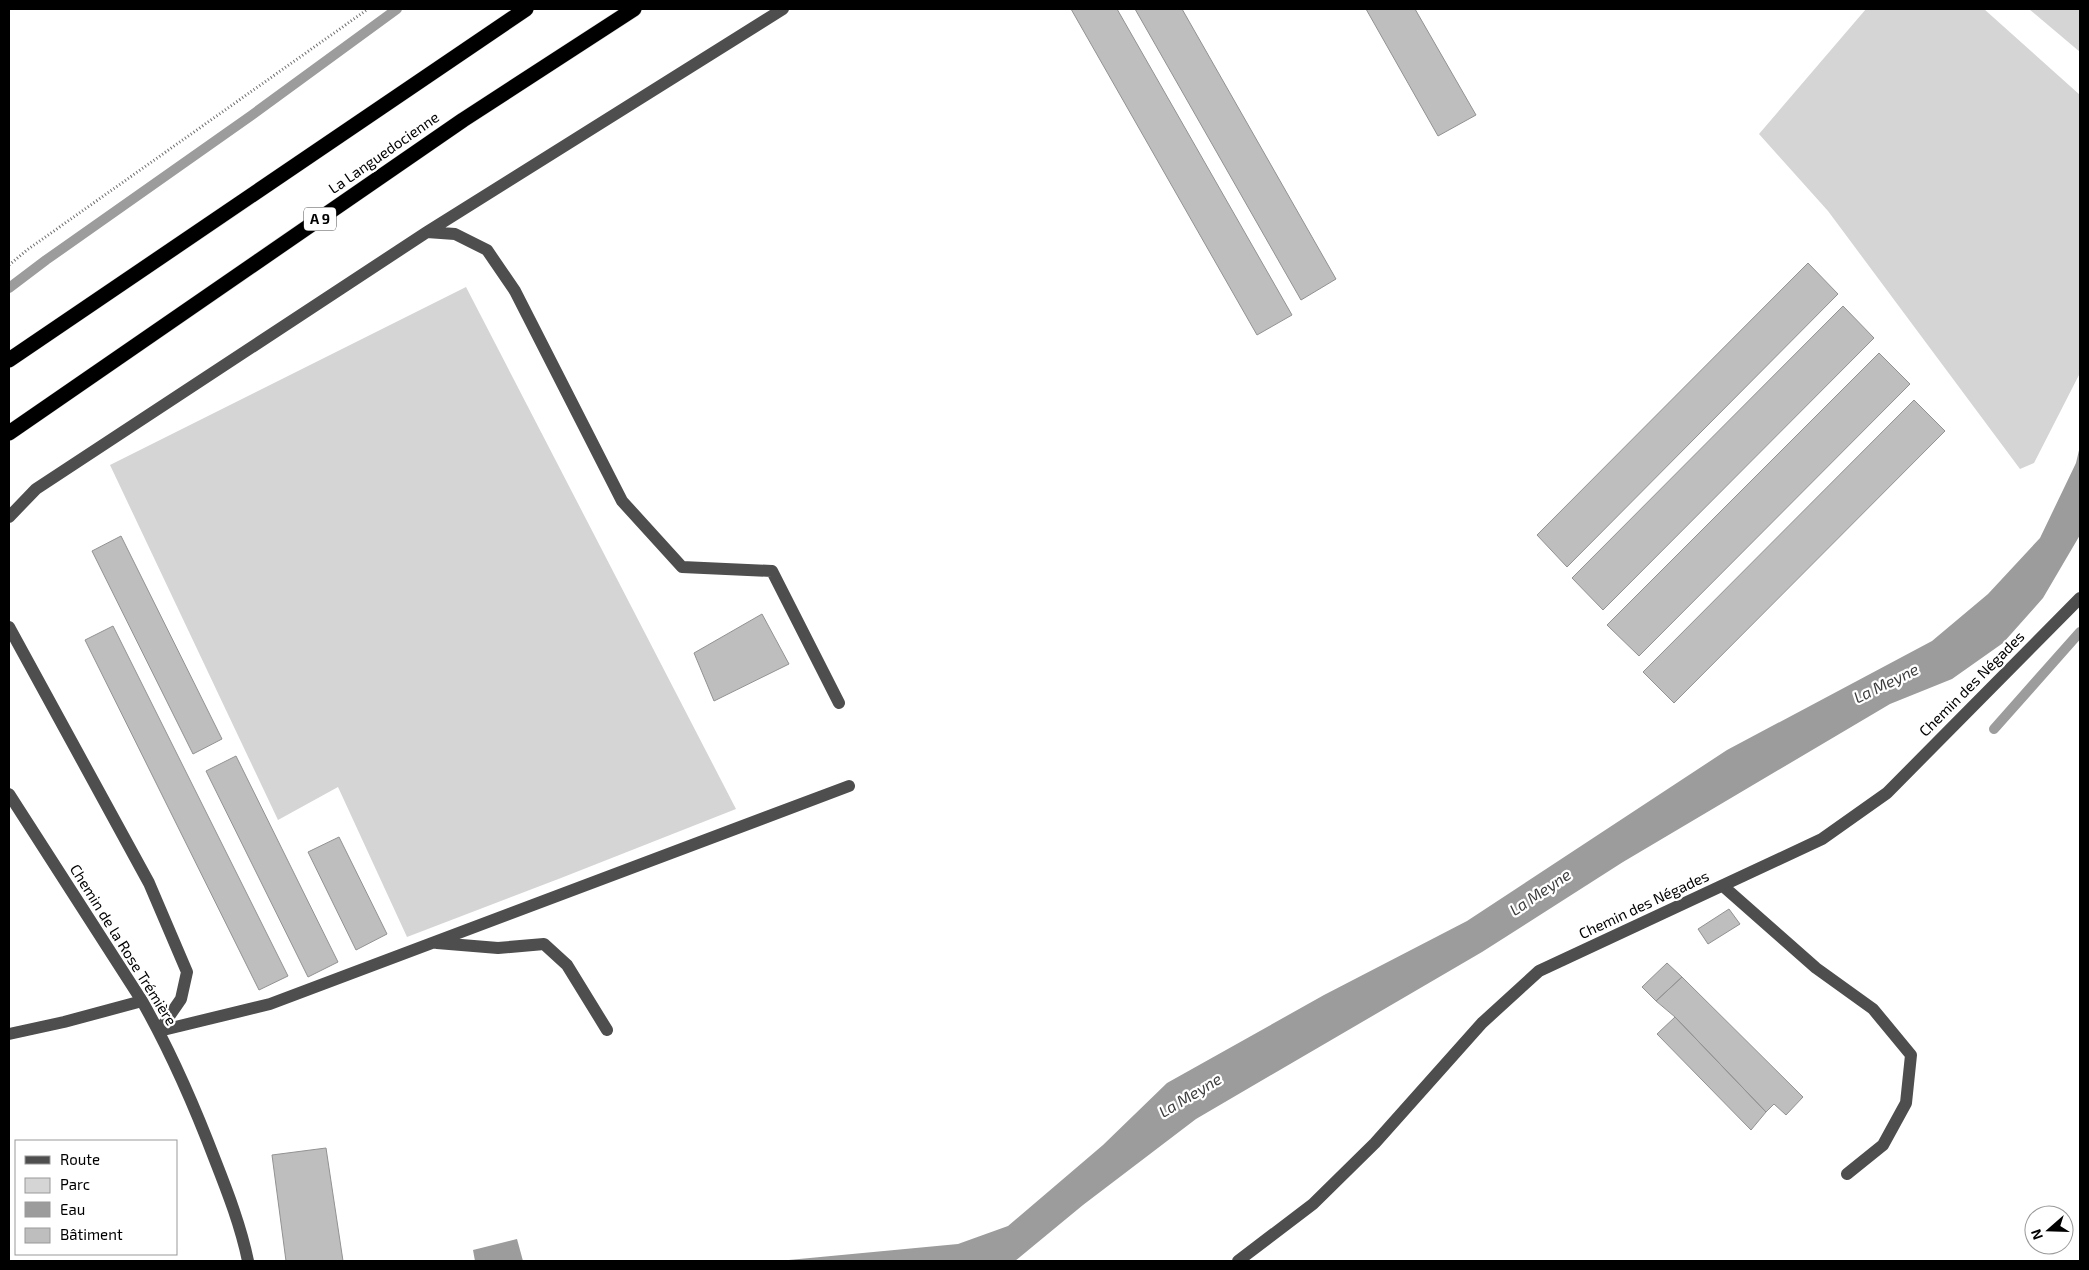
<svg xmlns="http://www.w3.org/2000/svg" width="2089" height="1270" viewBox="0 0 2089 1270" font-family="'Exo 2',sans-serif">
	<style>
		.green { fill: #d5d5d5 }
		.water { fill: #9c9c9c }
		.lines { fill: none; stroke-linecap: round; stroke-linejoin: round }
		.stream { stroke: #9c9c9c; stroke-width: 10 }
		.building { fill: #bebebe; stroke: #929292 }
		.highway-casing { stroke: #dbdbdb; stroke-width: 16 }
		.path { stroke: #707070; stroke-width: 3; stroke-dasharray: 1 2.5; stroke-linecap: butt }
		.minor { stroke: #4e4e4e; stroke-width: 12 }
		.highway { stroke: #000; stroke-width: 15 }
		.labels { text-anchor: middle; stroke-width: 4.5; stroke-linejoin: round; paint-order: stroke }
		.shield { fill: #fff; stroke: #4c4c4c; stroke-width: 1 }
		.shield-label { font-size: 14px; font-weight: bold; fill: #000 }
		.street-label { font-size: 15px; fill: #000; stroke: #fff }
		.water-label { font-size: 16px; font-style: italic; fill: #3d3d3d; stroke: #fff }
	</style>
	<rect width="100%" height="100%" fill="#fff"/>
	<path class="green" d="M1866,9h118l96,86v278l-46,90 -14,6 -192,-258 -69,-77z
		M2029,9h51v43z
		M466,287l270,522 -175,69 -154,59 -69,-150 -60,33 -168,-355z"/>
	<path class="water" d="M2080,446v89l-37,63 -40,45 -51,36 -62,25 -267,158 -141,90 -286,167 -113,86 -68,56h-237l180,-17 50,-18 95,-81 64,-62 157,-88 143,-74 260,-171 205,-109 56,-47 52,-56 36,-75z
		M517,1239l6,22h-48l-2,-11z"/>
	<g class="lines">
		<path class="stream" d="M9,288l37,-28 206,-145 145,-106
			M1994,729l86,-97"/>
	</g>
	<path class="building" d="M1071,9h46l175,306 -35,20z
		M1135,9h47l154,270 -35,21z
		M1366,9h49l61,106 -38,21z
		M1808,263l30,31 -271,273 -30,-32z
		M1843,306l31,32 -271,272 -31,-32z
		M1879,353l31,31 -271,272 -32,-31z
		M1914,400l31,31 -271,272 -31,-31z
		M121,536l101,203 -29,15 -101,-203z
		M762,614l27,50 -75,37 -20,-48z
		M113,626l175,350 -29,14 -174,-350z
		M236,756l102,206 -30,15 -102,-206z
		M339,837l48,97 -31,16 -48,-98z
		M1729,909l11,15 -32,20 -10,-15z
		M1667,963l15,14 -26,24 -14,-14z
		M1682,977l121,120 -17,18 -12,-11 -8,8 -91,-95 -19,-16z
		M1675,1017l91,95 -15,18 -94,-96z
		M326,1148l17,113h-57l-14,-106z"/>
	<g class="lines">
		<defs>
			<path id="highway" d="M9,360l517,-351
				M9,433l454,-313 171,-111"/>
		</defs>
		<use href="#highway" class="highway-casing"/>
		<path class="path" d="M9,265l18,-15 341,-241"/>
		<path class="minor" d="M427,232l28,2 32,16 28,41 107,210 60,66 90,4 67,132
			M9,517l27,-28 391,-257 356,-223
			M9,627l140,256 38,89 -6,27 -22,32
			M9,794l133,207c29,51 52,104 73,159 13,33 26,67 33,101
			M1723,886l93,82 57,41 38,46 -5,48 -23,42 -36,29
			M437,943l61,5 46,-4 23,21 40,65
			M159,1031l111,-27 579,-218
			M9,1034l55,-12 78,-21
			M1238,1261l75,-57 62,-61 107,-120 57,-52 283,-132 65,-46 193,-195"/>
		<use href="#highway" class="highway"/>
	</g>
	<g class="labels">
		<rect class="shield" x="304" y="207.5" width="32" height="23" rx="4"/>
		<g class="shield-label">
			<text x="320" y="224">A 9</text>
		</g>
		<g class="street-label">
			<text transform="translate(384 153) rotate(-35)" y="5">La Languedocienne</text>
			<text transform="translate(1972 684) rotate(-45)" y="5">Chemin des Négades</text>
			<text transform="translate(1644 905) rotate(-25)" y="5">Chemin des Négades</text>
			<text transform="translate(123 945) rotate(58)" y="5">Chemin de la Rose Trémière</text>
		</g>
		<g class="water-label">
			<text transform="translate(1886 683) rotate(-26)" y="6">La Meyne</text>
			<text transform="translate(1540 892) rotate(-34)" y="6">La Meyne</text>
			<text transform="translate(1190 1095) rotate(-31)" y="6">La Meyne</text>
		</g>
	</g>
	<rect width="2089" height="1270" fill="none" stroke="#000000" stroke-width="20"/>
	<rect x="15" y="1140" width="162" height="115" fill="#ffffff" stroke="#999999"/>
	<rect x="25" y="1156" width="25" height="8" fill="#4e4e4e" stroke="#999999"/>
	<text x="60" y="1165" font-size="15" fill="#000000">Route</text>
	<rect x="25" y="1178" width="25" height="15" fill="#d5d5d5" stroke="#999999"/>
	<text x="60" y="1190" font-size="15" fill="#000000">Parc</text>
	<rect x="25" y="1202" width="25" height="15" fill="#9c9c9c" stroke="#999999"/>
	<text x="60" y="1215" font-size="15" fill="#000000">Eau</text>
	<rect x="25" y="1228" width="25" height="15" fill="#bebebe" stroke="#999999"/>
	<text x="60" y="1240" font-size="15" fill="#000000">Bâtiment</text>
	<g transform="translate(2049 1230) rotate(250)"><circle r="24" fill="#ffffff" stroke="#999999"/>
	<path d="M0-4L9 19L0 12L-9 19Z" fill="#000000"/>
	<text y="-8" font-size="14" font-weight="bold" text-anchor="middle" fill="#000000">N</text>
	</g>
</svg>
